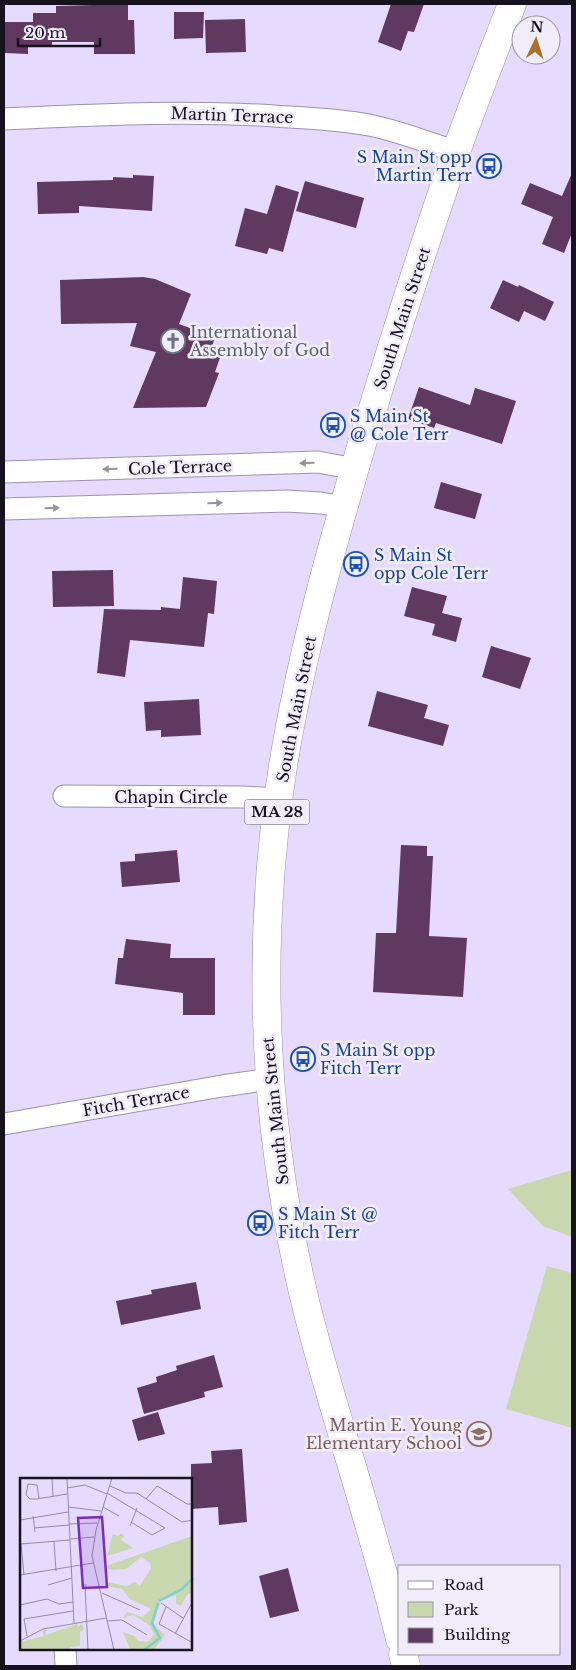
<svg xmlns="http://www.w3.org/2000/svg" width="576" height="1670" viewBox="0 0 576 1670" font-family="'Libre Baskerville',serif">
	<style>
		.green { fill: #c8d7ae }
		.building { fill: #603960 }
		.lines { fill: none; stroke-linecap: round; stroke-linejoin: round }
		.minor-casing { stroke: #9b91b1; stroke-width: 23 }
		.primary-casing { stroke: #9b91b1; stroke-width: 29 }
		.minor { stroke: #fff; stroke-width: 21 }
		.primary { stroke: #fff; stroke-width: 28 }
		.oneway { fill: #96949a }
		.labels { text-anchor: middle; stroke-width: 5; stroke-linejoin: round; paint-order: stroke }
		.shield { fill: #f1ecfa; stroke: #585360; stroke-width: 1 }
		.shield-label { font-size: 15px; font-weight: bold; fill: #16121e }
		.street-label { font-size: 16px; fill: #16121e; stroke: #f1ecfa }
		.transit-label { font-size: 16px; fill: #164399; stroke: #f1ecfa; text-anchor: start }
		.worship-label { font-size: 16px; fill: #5b616d; stroke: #f1ecfa; text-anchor: start }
		.education-label { font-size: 16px; fill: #785e54; stroke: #f1ecfa; text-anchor: end }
		.inset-river { fill: none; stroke: #7dd0d1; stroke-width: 2.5 }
		.inset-road { fill: none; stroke: #938ba4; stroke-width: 1 }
		.view { fill: #7b2cbf; fill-opacity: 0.15; stroke: #7b2cbf; stroke-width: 2.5 }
		.inset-edge { fill: none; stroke: #16121e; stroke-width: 2.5 }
	</style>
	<rect width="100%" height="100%" fill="#e6dbfe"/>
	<path class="green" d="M572,1170v67l-29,-11 -35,-37z
		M547,1266l25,7v155l-66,-19z"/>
	<path class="building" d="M128,4v16h6l1,34h-41v-12h-42v4l-24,-1v9l-24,-1v-31h29v-9h23v-7z
		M391,4h33l-10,28 -6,-1 -7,20 -23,-9z
		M174,12h30l-1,26 -29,1z
		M245,19l1,33 -40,1 -1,-33z
		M572,173v60l-8,20 -22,-9 11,-27 -32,-13 9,-21 32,13z
		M133,175l21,1 -2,35 -73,-5v7l-41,1 -1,-32 76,-2v-3l20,1z
		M305,181l59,17 -8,30 -60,-17z
		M276,185l23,7 -16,60 -14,-4 -2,6 -32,-8 10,-38 22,6z
		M143,277l12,2 36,15 -12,30 36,13 -4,13 11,2 -7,20 4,1 -13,34 -73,1 23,-56 -26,-6 7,-23 -76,1 -1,-44z
		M503,280l15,7 1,-2 35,17 -9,19 -21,-10 -5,11 -29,-14z
		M419,387l51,18 5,-17 41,13 -14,43 -66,-21 -2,5 -26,-9z
		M441,482l41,12 -7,25 -41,-11z
		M113,570l1,36 -61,1 -1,-36z
		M183,577l34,4 -3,33 -6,-1 -4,34 -74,-7 -5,37 -28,-4 7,-64 57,1v-3l19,2z
		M412,587l35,9 -5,17 20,5 -6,24 -24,-7 3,-11 -31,-8z
		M491,646l40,12 -11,31 -38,-12z
		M377,691l51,14 -4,13 25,7 -6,21 -75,-20z
		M199,699l2,36 -40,2v-7l-15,1 -2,-29z
		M401,845l26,1v10h6l-4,80 38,2 -4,59 -90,-5 3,-59h20z
		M177,850l3,32 -58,5 -2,-25 15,-1v-7z
		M126,939l45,5 -1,14h45v57h-32v-22l-68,-9 3,-26h5z
		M196,1282l5,27 -80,16 -5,-24 36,-7 -1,-4z
		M214,1355l9,32 -19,5 1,5 -61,17 -7,-26 20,-6 -1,-5 21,-7 -1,-4z
		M158,1412l7,22 -27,7 -6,-21z
		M242,1449l5,73 -28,3 -1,-18 -27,2v-45l21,-1 -1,-12z
		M288,1568l11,43 -29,7 -11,-42z"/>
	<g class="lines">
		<defs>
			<path id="minor" d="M4,119c90,-4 180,-9 270,-3 32,2 64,3 95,9 30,6 58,17 87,27
				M4,472l314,-10 37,7
				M4,509l283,-8 34,2 23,4
				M64,796l179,1 36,2
				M4,1124l218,-38 48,-7
				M65,1649l1,17"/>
			<path id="primary" d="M400,1639c-26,-110 -64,-217 -92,-326 -13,-52 -23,-105 -30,-158 -17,-129 -15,-261 5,-389 18,-111 49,-221 81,-329 29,-95 59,-189 91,-282 18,-51 38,-101 57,-151
				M403,1654l3,12"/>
		</defs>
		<use href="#minor" class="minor-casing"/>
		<use href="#primary" class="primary-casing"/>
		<use href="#minor" class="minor"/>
		<use href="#primary" class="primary"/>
	</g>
	<defs><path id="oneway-solid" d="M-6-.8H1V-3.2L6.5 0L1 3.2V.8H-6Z" transform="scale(1.25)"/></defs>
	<g class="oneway">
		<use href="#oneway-solid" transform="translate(307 463) rotate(179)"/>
		<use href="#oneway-solid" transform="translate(110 469) rotate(178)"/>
		<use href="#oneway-solid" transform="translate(215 503) rotate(-2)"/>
		<use href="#oneway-solid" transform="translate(52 508) rotate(-2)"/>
	</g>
	<defs>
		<symbol id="bus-ring" viewBox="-11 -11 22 22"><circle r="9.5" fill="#f1ecfa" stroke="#1a4fb4" stroke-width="1.5"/><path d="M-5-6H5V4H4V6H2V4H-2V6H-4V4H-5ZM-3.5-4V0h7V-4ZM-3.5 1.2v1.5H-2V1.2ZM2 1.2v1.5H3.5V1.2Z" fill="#1a4fb4"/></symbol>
		<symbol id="church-ring" viewBox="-11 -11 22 22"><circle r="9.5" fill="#f1ecfa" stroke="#6b7280" stroke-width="1.5"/><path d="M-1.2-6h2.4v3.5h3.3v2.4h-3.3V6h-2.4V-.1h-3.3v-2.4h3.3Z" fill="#6b7280"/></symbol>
		<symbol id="school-ring" viewBox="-11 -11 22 22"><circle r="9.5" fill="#f1ecfa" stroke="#8d6e63" stroke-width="1.5"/><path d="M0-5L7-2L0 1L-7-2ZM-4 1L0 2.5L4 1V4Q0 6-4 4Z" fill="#8d6e63"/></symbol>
	</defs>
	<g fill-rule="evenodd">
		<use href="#bus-ring" x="475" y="152" width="28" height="28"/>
		<use href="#church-ring" x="159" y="327" width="28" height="28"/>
		<use href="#bus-ring" x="319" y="411" width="28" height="28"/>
		<use href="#bus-ring" x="342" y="550" width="28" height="28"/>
		<use href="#bus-ring" x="289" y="1045" width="28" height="28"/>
		<use href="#bus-ring" x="246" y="1209" width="28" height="28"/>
		<use href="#school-ring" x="465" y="1420" width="28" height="28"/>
	</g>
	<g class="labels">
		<rect class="shield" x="244.5" y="799.5" width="65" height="25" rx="4"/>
		<g class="shield-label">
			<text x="277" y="817">MA 28</text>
		</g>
		<g class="street-label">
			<text transform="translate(232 115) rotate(2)" y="6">Martin Terrace</text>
			<text transform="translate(402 318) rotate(-72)" y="6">South Main Street</text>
			<text transform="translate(180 467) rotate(-2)" y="6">Cole Terrace</text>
			<text transform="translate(296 709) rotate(-79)" y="6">South Main Street</text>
			<text x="171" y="803">Chapin Circle</text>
			<text transform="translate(136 1101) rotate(-10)" y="6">Fitch Terrace</text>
			<text transform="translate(275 1111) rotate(-96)" y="6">South Main Street</text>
		</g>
		<g class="transit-label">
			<text x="472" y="163" text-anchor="end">S Main St opp<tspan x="472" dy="18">Martin Terr</tspan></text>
			<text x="350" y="422">S Main St<tspan x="350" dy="18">@ Cole Terr</tspan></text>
			<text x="374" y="561">S Main St<tspan x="374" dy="18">opp Cole Terr</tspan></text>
			<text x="320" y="1056">S Main St opp<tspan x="320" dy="18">Fitch Terr</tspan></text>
			<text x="278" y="1220">S Main St @<tspan x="278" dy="18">Fitch Terr</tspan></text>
		</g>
		<g class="worship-label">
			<text x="190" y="338">International<tspan x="190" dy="18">Assembly of God</tspan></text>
		</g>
		<g class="education-label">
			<text x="462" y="1431">Martin E. Young<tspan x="462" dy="18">Elementary School</tspan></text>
		</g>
	</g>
	<g transform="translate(20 1478)">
		<rect width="172" height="172" fill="#e6dbfe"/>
		<path d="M101,55l3,3 -3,4 12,8 -26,8 6,-22 5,2zM172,58v56l-5,3 -6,11 -5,-2v-9l-15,6 -8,23 12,11 -11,15h-24l-7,-18 12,4 3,5 10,1 6,-8 -5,-9 -16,-10 -10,3 4,-6 16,5 8,-8 -21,-10 -8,-10 -15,-3 1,-4 18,4 9,-4 5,4 11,-18 -1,-5 -9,-6 -15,12 -14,1 -9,-3zM57,146l1,3 4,-3 2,5 -4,3v14l-10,1 2,3h-52v-8l24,-6 -2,-6 4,-1v6z" fill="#c8d7ae"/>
		<path class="inset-river" d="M139,123l23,-12 11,-11M124,172l16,-12 -8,-15 6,-20"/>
		<path class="inset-road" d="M32,0l1,18M47,0l7,145M92,0l-16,52 -4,26 22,94M90,8l16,7h11l45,29 11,-2M47,10l18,-3 22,9M87,15l58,35 -13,7 -21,-13M19,20l-2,-13 -9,-1 -2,11 4,4h7l30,-5M126,21l11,-13 30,18h6M48,29l33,4M83,29l16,9M13,38l2,16M0,42l48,-8M49,46l28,-1M110,48l7,-18M14,50l35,-3M50,61l24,-2M34,63l2,30M0,66l50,-4M1,66l3,31M0,97l73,-12M65,106l3,66M28,107l24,-7M82,115l38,17M141,125l22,15M0,127l27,-6 12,5 14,-2M146,129l-7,17 34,19M87,143l15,-1 25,15M155,156l18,-33M7,158l-3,-17 49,-8M0,163l23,-12 63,-11"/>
		<path class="view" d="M82,39l5,70 -24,1 -5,-70z"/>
		<rect width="172" height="172" class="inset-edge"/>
	</g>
	<rect width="576" height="1670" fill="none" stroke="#16121e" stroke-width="10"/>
	<rect x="398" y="1565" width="162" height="90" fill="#f1ecfa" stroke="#9995a2"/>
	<rect x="408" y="1581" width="25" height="8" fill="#ffffff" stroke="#9995a2"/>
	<text x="444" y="1590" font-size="15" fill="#16121e">Road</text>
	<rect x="408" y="1602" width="25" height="15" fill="#c8d7ae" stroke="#9995a2"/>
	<text x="444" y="1615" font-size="15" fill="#16121e">Park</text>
	<rect x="408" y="1628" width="25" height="15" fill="#603960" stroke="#9995a2"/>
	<text x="444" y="1640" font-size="15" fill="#16121e">Building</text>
	<g transform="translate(536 40) rotate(4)"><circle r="24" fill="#f1ecfa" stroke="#9995a2"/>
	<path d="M0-4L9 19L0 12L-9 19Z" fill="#a8722d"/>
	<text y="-8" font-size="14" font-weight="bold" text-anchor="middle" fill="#16121e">N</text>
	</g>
	<path d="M18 38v8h82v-8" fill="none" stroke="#16121e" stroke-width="2.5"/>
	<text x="25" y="38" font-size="15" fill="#16121e" stroke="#f1ecfa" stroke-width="4" paint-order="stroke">20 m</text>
</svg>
